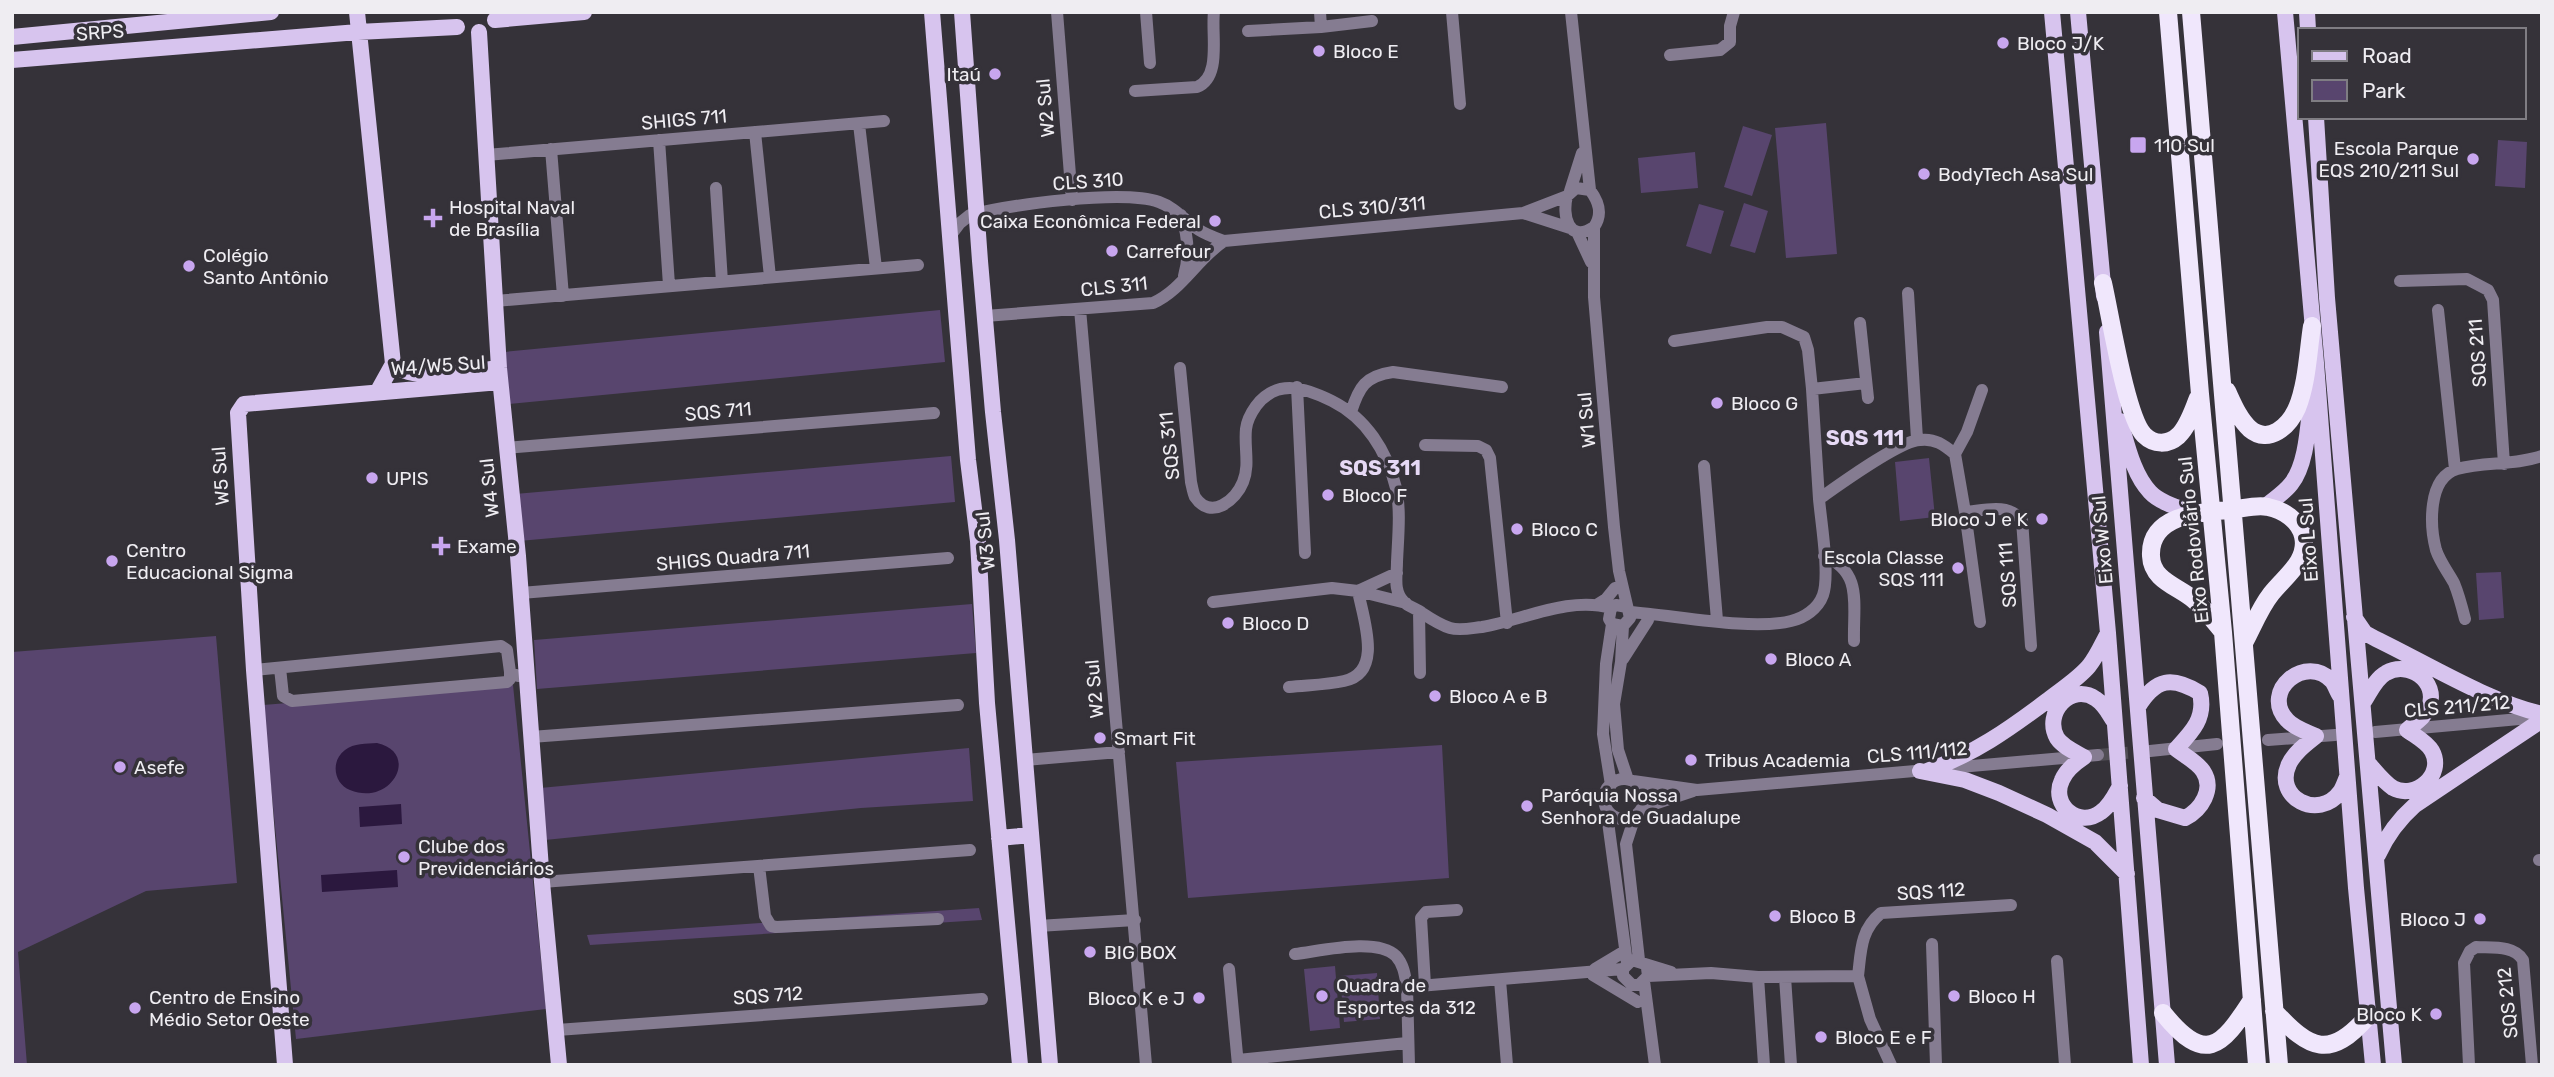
<svg xmlns="http://www.w3.org/2000/svg" width="2554" height="1077" viewBox="0 0 2554 1077" font-family="Rubik,sans-serif">
	<style>
		.green { fill: #58456e }
		.water { fill: #2b183e }
		.lines { fill: none; stroke-linecap: round; stroke-linejoin: round }
		.minor-tunnel { stroke: #514e55; stroke-width: 12; stroke-dasharray: 12 6; stroke-linecap: butt }
		.minor { stroke: #857c91; stroke-width: 12 }
		.major { stroke: #d7c4ee; stroke-width: 16 }
		.highway { stroke: #f0e7fc; stroke-width: 18 }
		.poi-dot { fill: #c8a6ef; stroke: #353239; stroke-width: 2.5 }
		.labels { text-anchor: middle; stroke-width: 7; stroke-linejoin: round; paint-order: stroke }
		.street-label { font-size: 19px; fill: #efedf2; stroke: #353239 }
		.poi-label { font-size: 19px; fill: #efedf2; stroke: #353239; text-anchor: start }
		.neighbourhood-label { font-size: 21px; font-weight: bold; fill: #e6d9f5; stroke: #353239 }
	</style>
	<rect width="100%" height="100%" fill="#353239"/>
	<path class="green" d="M1826,123l11,131 -51,4 -11,-130z
		M1743,126l29,9 -20,61 -28,-9z
		M2498,140l29,2 -2,46 -30,-2z
		M1695,152l3,36 -57,5 -3,-35z
		M1744,203l24,8 -13,42 -25,-7z
		M1699,204l25,7 -13,43 -25,-8z
		M940,310l5,52 -436,42 -5,-52z
		M951,456l4,46 -436,39 -4,-47z
		M1929,458l6,59 -35,4 -5,-59z
		M2501,572l3,46 -25,2 -3,-47z
		M972,604l4,49 -439,36 -3,-49z
		M216,636l21,247 -91,8 -128,61 9,113h-15v-413z
		M513,685l33,324 -250,30 -33,-334z
		M1442,745l7,133 -261,20 -12,-136z
		M969,748l4,53 -112,7 -316,32 -5,-52z
		M979,908l3,12 -392,25 -3,-10z
		M1335,966l5,62 -30,3 -6,-62z
		M1377,973l3,46 -36,3 -4,-46z"/>
	<path class="water" d="M377,743c44,10 14,64 -27,47 -16,-6 -20,-29 -5,-40 9,-7 21,-6 32,-7z
		M401,804l1,20 -42,3 -1,-20z
		M397,870l1,17 -76,5 -1,-17z"/>
	<g class="lines">
		<path class="minor-tunnel" d="M2098,755l52,-4"/>
		<path class="minor" d="M1057,12l15,188
			M1146,12l4,51
			M1452,12l8,92
			M1571,12l19,178
			M1321,27l51,-6
			M1248,31l73,-4 -1,-15
			M1670,55l50,-5 10,-8v-16l4,-14
			M1135,91l62,-4c25,-10 14,-53 17,-75
			M859,124l17,144
			M755,132l15,145
			M659,140l10,145
			M551,149l12,147
			M486,155l398,-34
			M716,188l6,94
			M1570,191l12,-38
			M1523,213l47,15
			M1181,215c7,20 9,40 3,61
			M1594,227c-26,17 -32,-12 -27,-31l9,-8 14,2c9,12 13,24 4,37v70l20,230 5,44 11,47 -7,8 -11,-2 -3,-5 2,-11 5,-3 11,2
			M1577,232l14,30
			M951,235l9,-12 10,-8c40,-10 152,-26 189,-13 17,6 26,19 40,28 8,5 17,8 25,11l299,-28 44,-17
			M2400,281l67,-2 21,11 5,10 11,164
			M1908,293l9,146
			M495,301l423,-36
			M1080,309l66,756
			M2438,310l17,159
			M985,316l168,-13c29,-13 44,-44 71,-62
			M1860,323l8,75
			M1674,341l93,-14h15l22,10 4,13 4,39 7,110
			M1180,368l11,114c1,4 2,11 4,15 16,24 41,3 48,-15 7,-17 1,-35 3,-53 1,-9 5,-16 10,-23 21,-28 50,-18 76,-5 34,17 55,50 64,87 5,22 2,50 1,74 0,14 -4,29 7,40 5,5 13,7 18,11 9,6 18,12 28,15 10,3 22,0 32,-1 41,-7 87,-31 129,-19
			M1297,387l8,166
			M1812,389l54,-6
			M1351,412c8,-25 14,-36 42,-40l109,15
			M1425,445l53,1 8,4 4,8 17,165
			M506,448l428,-35
			M1704,466l13,154
			M1965,512l-10,-58 12,-22 15,-42
			M1824,556c39,16 29,48 30,85
			M1358,591l39,-18
			M521,593l427,-35
			M1213,602l119,-14 26,3 48,12
			M1598,604l8,-5 9,-11
			M1419,611l1,62
			M1630,612c44,3 121,19 161,9 13,-3 27,-12 32,-26 7,-20 -2,-73 -4,-96 20,-14 80,-58 101,-59 15,-2 24,5 35,14
			M2465,619c-3,-12 -6,-24 -11,-36 -6,-11 -14,-21 -18,-33 -6,-23 -9,-72 21,-81 27,-8 57,-3 85,-13
			M1980,622l-15,-110c21,-2 42,-9 57,8l9,126
			M1623,626l-2,36 -7,42 4,46 10,30
			M1623,659l25,-39
			M280,668l3,28 9,5 215,-19 3,-3v-7
			M254,670l247,-24 6,4 3,22 8,4 10,-1
			M1289,687c18,-2 37,-2 55,-6 40,-8 19,-63 14,-90
			M2375,732l167,-15
			M531,737l427,-32
			M2268,740l67,-5
			M2150,751l67,-7
			M1025,760l94,-8
			M1604 799a20 20 0 1 1 40 0a20 20 0 1 1-40 0Z
			M1633,781l64,9 401,-35
			M1611,785l-8,-51 3,-70 6,-40
			M1606,807l21,156
			M1642,808l51,-17
			M1635,816l-9,28 13,116
			M2539,860h3
			M759,866l6,50 6,10 5,1 162,-8
			M542,882l428,-32
			M1038,926l97,-6
			M1932,944l4,121
			M1295,954c26,-3 82,-17 101,2 8,9 9,20 11,31
			M2057,961l8,104
			M1647,968l1,8 -9,9h-7l-9,-9v-7l9,-9 39,12
			M1229,969l9,96
			M1595,969l30,-18
			M1593,975l45,27
			M1648,976l63,-3 47,4 100,-1 12,43 21,46
			M1858,976c3,-24 2,-46 23,-63l130,-8
			M1758,977l6,88
			M1785,977l6,88
			M1500,980l7,85
			M1644,981l11,84
			M1425,985l-4,-67 5,-6 31,-2
			M557,1030l425,-31
			M1238,1060l169,-17
			M1409,1065l-2,-78 216,-18
			M2469,1065l-5,-102 6,-12 6,-4c16,1 38,-2 47,13l9,105"/>
		<path class="major" d="M357,12l36,352 -15,27
			M932,12l36,448 10,81 9,162 33,362
			M962,12l18,249 13,151 14,128 43,525
			M2052,12l56,621 33,432
			M2078,12l26,284
			M2285,12l31,351 40,525 17,177
			M2307,12l1,18
			M495,20l89,-8
			M479,32l20,336 19,188 24,326 17,183
			M12,37l259,-25
			M12,60l346,-28 99,-5
			M2316,117l11,181 67,767
			M2107,332l60,733
			M393,364c24,20 76,7 106,4
			M2120,421c7,23 13,53 30,71 10,11 30,16 44,21
			M2266,506c8,-7 18,-13 25,-22 17,-21 17,-64 21,-91
			M2354,617l11,16 11,6c50,24 113,63 166,75
			M2340,696c-3,-5 -5,-11 -8,-15 -26,-28 -72,10 -45,39 7,8 20,12 29,16 -10,8 -21,16 -27,28 -16,34 30,57 51,28 3,-4 5,-11 7,-15
			M2363,703c7,-10 12,-24 23,-30 22,-13 53,8 43,34 -4,10 -14,16 -22,23 8,6 20,12 25,21 13,24 -17,49 -39,37 -9,-6 -16,-15 -23,-23
			M2138,707c18,-29 34,-31 62,-14 6,25 -8,39 -24,56 9,7 21,13 27,22 12,18 -2,39 -18,47l-27,-8 -14,-12
			M2113,720c-5,-8 -9,-16 -17,-21 -25,-17 -53,14 -39,39 6,9 18,14 27,19 -9,6 -18,13 -22,23 -12,25 17,49 39,32 9,-6 14,-17 19,-26
			M1920,771l45,9 34,13 48,22 48,27 32,32
			M1927,771c47,-17 81,-41 121,-71 14,-11 30,-21 41,-34 8,-10 13,-22 19,-33
			M999,838l32,-3
			M2378,855c9,-20 20,-35 37,-50l127,-85
			M285,1065l-31,-395 -16,-257 6,-9 256,-22"/>
		<path class="highway" d="M2168,12l32,382 23,238 34,433
			M2191,12l88,1053
			M2103,283c7,30 23,134 41,152 10,10 24,10 34,1 10,-9 15,-26 20,-38
			M2227,391c6,13 12,28 23,38 19,16 39,-3 47,-21 10,-24 11,-56 15,-82
			M2223,632c-9,-11 -18,-23 -29,-32 -16,-14 -42,-19 -43,-44 -2,-42 51,-44 79,-46 12,-1 27,-6 38,-3 15,3 31,13 35,29 6,25 -19,41 -32,58 -11,14 -18,32 -26,47
			M2274,1011c36,39 56,49 94,5
			M2163,1013c42,52 58,35 89,-13"/>
	</g>
	<g class="poi-dot">
		<circle cx="2003" cy="43" r="7"/>
		<circle cx="1319" cy="51" r="7"/>
		<circle cx="995" cy="74" r="7"/>
		<rect x="2129" y="136" width="18" height="18" rx="3.5"/>
		<circle cx="2473" cy="159" r="7"/>
		<circle cx="1924" cy="174" r="7"/>
		<path d="M429.5 207.5h7v7h7v7h-7v7h-7v-7h-7v-7h7z"/>
		<circle cx="1215" cy="221" r="7"/>
		<circle cx="1112" cy="251" r="7"/>
		<circle cx="189" cy="266" r="7"/>
		<circle cx="1717" cy="403" r="7"/>
		<circle cx="372" cy="478" r="7"/>
		<circle cx="1328" cy="495" r="7"/>
		<circle cx="2042" cy="519" r="7"/>
		<circle cx="1517" cy="529" r="7"/>
		<path d="M437.5 535.5h7v7h7v7h-7v7h-7v-7h-7v-7h7z"/>
		<circle cx="112" cy="561" r="7"/>
		<circle cx="1958" cy="568" r="7"/>
		<circle cx="1228" cy="623" r="7"/>
		<circle cx="1771" cy="659" r="7"/>
		<circle cx="1435" cy="696" r="7"/>
		<circle cx="1100" cy="738" r="7"/>
		<circle cx="1691" cy="760" r="7"/>
		<circle cx="120" cy="767" r="7"/>
		<circle cx="1527" cy="806" r="7"/>
		<circle cx="404" cy="857" r="7"/>
		<circle cx="1775" cy="916" r="7"/>
		<circle cx="2480" cy="919" r="7"/>
		<circle cx="1090" cy="952" r="7"/>
		<circle cx="1322" cy="996" r="7"/>
		<circle cx="1954" cy="996" r="7"/>
		<circle cx="1199" cy="998" r="7"/>
		<circle cx="135" cy="1008" r="7"/>
		<circle cx="2436" cy="1014" r="7"/>
		<circle cx="1821" cy="1037" r="7"/>
	</g>
	<g class="labels">
		<g class="street-label">
			<text transform="translate(100 32) rotate(-4)" y="7">SRPS</text>
			<text transform="translate(1045 108) rotate(-95)" y="7">W2 Sul</text>
			<text transform="translate(684 119) rotate(-5)" y="7">SHIGS 711</text>
			<text transform="translate(1088 181) rotate(-4)" y="7">CLS 310</text>
			<text transform="translate(1372 207) rotate(-5)" y="7">CLS 310/311</text>
			<text transform="translate(1114 286) rotate(-6)" y="7">CLS 311</text>
			<text transform="translate(2477 353) rotate(-94)" y="7">SQS 211</text>
			<text transform="translate(438 365) rotate(-4)" y="7">W4/W5 Sul</text>
			<text transform="translate(718 411) rotate(-5)" y="7">SQS 711</text>
			<text transform="translate(1586 420) rotate(-95)" y="7">W1 Sul</text>
			<text transform="translate(1169 446) rotate(-96)" y="7">SQS 311</text>
			<text transform="translate(220 476) rotate(-94)" y="7">W5 Sul</text>
			<text transform="translate(489 488) rotate(-96)" y="7">W4 Sul</text>
			<text transform="translate(2102 540) rotate(-95)" y="7">Eixo W Sul</text>
			<text transform="translate(2193 540) rotate(-96)" y="7">Eixo Rodoviário Sul</text>
			<text transform="translate(2308 540) rotate(-94)" y="7">Eixo L Sul</text>
			<text transform="translate(985 541) rotate(-96)" y="7">W3 Sul</text>
			<text transform="translate(733 557) rotate(-5)" y="7">SHIGS Quadra 711</text>
			<text transform="translate(2007 575) rotate(-94)" y="7">SQS 111</text>
			<text transform="translate(1094 689) rotate(-95)" y="7">W2 Sul</text>
			<text transform="translate(2457 706) rotate(-5)" y="7">CLS 211/212</text>
			<text transform="translate(1917 752) rotate(-5)" y="7">CLS 111/112</text>
			<text transform="translate(1931 891) rotate(-4)" y="7">SQS 112</text>
			<text transform="translate(768 995) rotate(-4)" y="7">SQS 712</text>
			<text transform="translate(2507 1003) rotate(-96)" y="7">SQS 212</text>
		</g>
		<g class="poi-label">
			<text x="2017" y="50">Bloco J/K</text>
			<text x="1333" y="58">Bloco E</text>
			<text x="981" y="81" text-anchor="end">Itaú</text>
			<text x="2154" y="152">110 Sul</text>
			<text x="2459" y="155" text-anchor="end">Escola Parque<tspan x="2459" dy="22">EQS 210/211 Sul</tspan></text>
			<text x="1938" y="181">BodyTech Asa Sul</text>
			<text x="449" y="214">Hospital Naval<tspan x="449" dy="22">de Brasília</tspan></text>
			<text x="1201" y="228" text-anchor="end">Caixa Econômica Federal</text>
			<text x="1126" y="258">Carrefour</text>
			<text x="203" y="262">Colégio<tspan x="203" dy="22">Santo Antônio</tspan></text>
			<text x="1731" y="410">Bloco G</text>
			<text x="386" y="485">UPIS</text>
			<text x="1342" y="502">Bloco F</text>
			<text x="2028" y="526" text-anchor="end">Bloco J e K</text>
			<text x="1531" y="536">Bloco C</text>
			<text x="457" y="553">Exame</text>
			<text x="126" y="557">Centro<tspan x="126" dy="22">Educacional Sigma</tspan></text>
			<text x="1944" y="564" text-anchor="end">Escola Classe<tspan x="1944" dy="22">SQS 111</tspan></text>
			<text x="1242" y="630">Bloco D</text>
			<text x="1785" y="666">Bloco A</text>
			<text x="1449" y="703">Bloco A e B</text>
			<text x="1114" y="745">Smart Fit</text>
			<text x="1705" y="767">Tribus Academia</text>
			<text x="134" y="774">Asefe</text>
			<text x="1541" y="802">Paróquia Nossa<tspan x="1541" dy="22">Senhora de Guadalupe</tspan></text>
			<text x="418" y="853">Clube dos<tspan x="418" dy="22">Previdenciários</tspan></text>
			<text x="1789" y="923">Bloco B</text>
			<text x="2466" y="926" text-anchor="end">Bloco J</text>
			<text x="1104" y="959">BIG BOX</text>
			<text x="1336" y="992">Quadra de<tspan x="1336" dy="22">Esportes da 312</tspan></text>
			<text x="1968" y="1003">Bloco H</text>
			<text x="149" y="1004">Centro de Ensino<tspan x="149" dy="22">Médio Setor Oeste</tspan></text>
			<text x="1185" y="1005" text-anchor="end">Bloco K e J</text>
			<text x="2422" y="1021" text-anchor="end">Bloco K</text>
			<text x="1835" y="1044">Bloco E e F</text>
		</g>
		<g class="neighbourhood-label">
			<text x="1865" y="445">SQS 111</text>
			<text x="1380" y="475">SQS 311</text>
		</g>
	</g>
	<rect width="2554" height="1077" fill="none" stroke="#efedf2" stroke-width="28"/>
	<rect x="2298" y="28" width="228" height="91" fill="#353239" stroke="#7f7d83" stroke-width="2"/>
	<rect x="2312" y="51" width="35" height="10" fill="#d7c4ee" stroke="#7f7d83" stroke-width="2"/>
	<text x="2362" y="63" font-size="21" fill="#efedf2">Road</text>
	<rect x="2312" y="80" width="35" height="21" fill="#58456e" stroke="#7f7d83" stroke-width="2"/>
	<text x="2362" y="98" font-size="21" fill="#efedf2">Park</text>
</svg>
